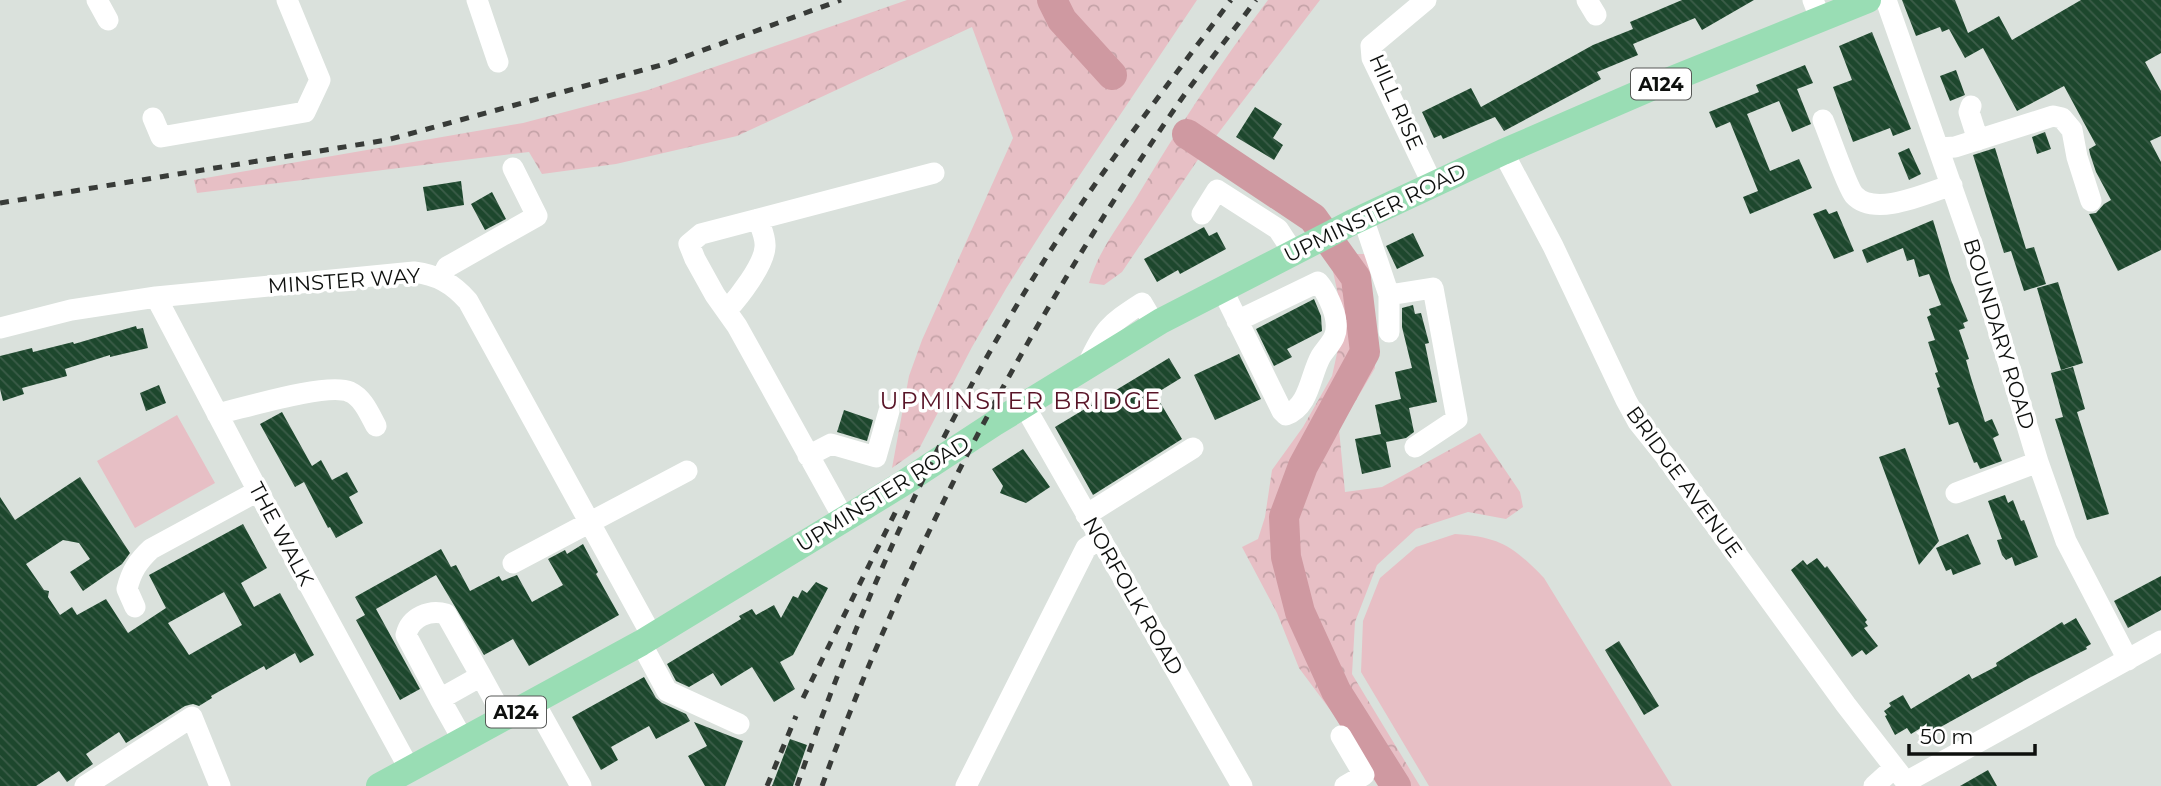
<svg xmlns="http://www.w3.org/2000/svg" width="2161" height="786" viewBox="0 0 2161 786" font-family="Montserrat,sans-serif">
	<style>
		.forest { fill: url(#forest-crowns) }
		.garden { fill: #e7bfc5 }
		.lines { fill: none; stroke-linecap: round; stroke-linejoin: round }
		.river { stroke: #cf99a1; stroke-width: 30 }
		.building { fill: url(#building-back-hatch); fill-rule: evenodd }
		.minor { stroke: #fff; stroke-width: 21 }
		.major { stroke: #99ddb4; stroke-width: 26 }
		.rail { stroke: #383b38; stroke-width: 5; stroke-dasharray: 9 9; stroke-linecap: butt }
		.labels { text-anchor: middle; stroke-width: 7; stroke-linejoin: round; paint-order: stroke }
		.shield { fill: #fff; stroke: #565856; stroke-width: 2 }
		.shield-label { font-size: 19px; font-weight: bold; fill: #0e100e }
		.street-label { font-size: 21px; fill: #0e100e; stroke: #fff }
		.quarter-label { font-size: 24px; letter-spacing: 2px; fill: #591427; stroke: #fff }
	</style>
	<defs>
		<pattern id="forest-crowns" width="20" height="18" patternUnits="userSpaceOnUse" patternTransform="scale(1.75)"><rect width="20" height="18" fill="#e7bfc5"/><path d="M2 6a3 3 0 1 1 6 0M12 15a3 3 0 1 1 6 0" fill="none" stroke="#c5a3a8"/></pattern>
		<pattern id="building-back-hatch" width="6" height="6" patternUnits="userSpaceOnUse" patternTransform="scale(1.75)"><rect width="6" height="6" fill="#1d472d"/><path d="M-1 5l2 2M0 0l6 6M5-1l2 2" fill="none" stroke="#3c5d49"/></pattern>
	</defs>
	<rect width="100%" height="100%" fill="#dae1dc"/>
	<path class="forest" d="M907,0h290l-152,227 -38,60 -35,60 -53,102 -27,19 17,-92 13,-36 91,-202 -41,-111 -235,109 -121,28 -74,10 -13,-22 -332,41 -3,-13 329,-57 125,-33z
		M1268,0h52l-123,161 -75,111 -18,13 -15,-2c10,-34 31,-58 49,-88 41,-68 82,-132 130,-195z
		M1349,254h20l6,114 -36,61 6,63 37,-5 98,-54 40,59 3,15 -17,12 -38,-7 -52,17 -39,36 -22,57 -3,52 68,112h-42l-44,-71 -35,-47 -22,-55 -35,-66 16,-8 7,-22 7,-47 31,-43 29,-51 12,-54 -12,-55z"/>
	<path class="garden" d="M177,415l38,68 -80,45 -38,-67z
		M1455,534c45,3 58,12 89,44l128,208h-243l-68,-114 2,-51 17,-43 36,-31z"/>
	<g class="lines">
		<path class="river" d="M1052,0l10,20 50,55
			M1187,134l126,84 43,60 9,74 -62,114 -19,51 2,40 14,55 36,79 60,95"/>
	</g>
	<path class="building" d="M1682,0h72l-52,30 -7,-12 -62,26 5,11 -41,17 4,7 -97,52 -9,-14 -52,22 -2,-4 -7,3 -12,-26 49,-24 10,19 112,-62 40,-16 -3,-7z
		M1902,0h53l13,33 31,-17 13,24 69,-40h80v53l-16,9 16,29v45l-11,5 11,21v88l-43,21 -29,-57 7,-1 8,-9 7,-4 -15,-28 -6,-18 -1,-5 7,-4 -32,-59 -47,25 -34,-63 -18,10 -16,-29 -7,3 -2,-5 -24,9z
		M1872,32l39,97 -18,7 -3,-8 -37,14 -20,-55 19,-7 -13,-34z
		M1805,65l8,18 -16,6 14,35 -19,8 -13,-31 -32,13 23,57 29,-12 13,29 -62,26 -7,-17 15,-6 -28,-69 -14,6 -7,-16 50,-20 -3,-7z
		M1956,70l9,25 -15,6 -10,-25z
		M1255,107l27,17 -9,14 10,7 -9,15 -38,-23z
		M2045,132l6,17 -14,5 -5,-17z
		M1909,148l12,26 -12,6 -11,-27z
		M1995,148l31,101 8,-2 12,37 -22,7 -13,-40 -7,2 -31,-98z
		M461,181l3,24 -37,6 -4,-24z
		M492,192l14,27 -21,11 -14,-26z
		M1826,209l3,5 8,-3 17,40 -20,8 -21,-45z
		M1933,220l18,60 17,41 -5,2 2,5 -6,2 10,29 -3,1 5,18 14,44 7,-3 7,16 -6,3 9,23 -22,8 -3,-7 -3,1 -16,-41 -9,3 -12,-37 3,-1 -5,-14 3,-1 -10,-30 7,-2 -8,-23 4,-2 -2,-6 12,-4 -12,-31 -10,3 -5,-18 -7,2 -4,-13 -36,15 -5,-13z
		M1204,227l5,9 8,-4 9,17 -46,25 -2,-4 -21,12 -13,-23z
		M1413,233l11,23 -27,13 -11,-23z
		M2058,282l25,81 -22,7 -24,-82z
		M1314,299l7,17 1,15 -35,18 5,8 -18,9 -18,-37z
		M1413,305l2,9 6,-1 8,30 -4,1 12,58 -28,6 5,24 -8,6 -20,4 5,25 -29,7 -7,-35 26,-5 -6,-29 26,-6 -6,-27 17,-4 -10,-41v-19z
		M136,326l1,3 6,-1 5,20 -38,9v-2l-45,14 2,7 -45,12 2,6 -21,7 -3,-12v-33l32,-8 1,4 40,-10 1,2z
		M1239,354l22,45 -46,21 -21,-45z
		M1169,358l12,20 -26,16 27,45 -89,56 -38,-68z
		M2073,367l12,42 -8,3 32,102 -22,6 -32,-101 8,-2 -12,-44z
		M159,385l7,18 -20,8 -6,-18z
		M844,410l29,10 -6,21 -30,-9z
		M282,412l30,54 9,-6 11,20 15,-8 11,20 -9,5 14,26 -27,15 -6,-11 -2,1 -24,-46 -9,5 -35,-63z
		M1905,448l34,93 -20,24 -40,-108z
		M1023,449l27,38 -24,16 -26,-10 3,-7 -11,-17z
		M80,477l50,76 -8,11 -39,27 -13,-19 20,-13 -11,-16 -16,-3 -37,24 18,26 5,1 -1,6 12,18 12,-8 5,8 29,-16 22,34 38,-25 -17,-33 94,-51 24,44 -26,15 13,24 26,-14 34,62 -14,8 -5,-10 -29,17 -2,-4 -53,30 1,2 -13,8 -6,-2 -8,2 -59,37 -7,-11 -33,22 7,10 -26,18 -8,-11 -23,15h-36v-289l15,23zM224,592l18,33 -53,30 -21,-32z
		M2005,495l3,8 5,-3 8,21 3,-1 14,37 -23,9 -3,-9 -6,3 -4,-5 -5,-15 5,-1 -14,-38z
		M1968,534l13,30 -28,11 -2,-6 -5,2 -10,-23z
		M583,544l15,28 -2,2 23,41 -90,51 -16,-27 -29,16 -48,-80 -60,34 44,80 -20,11 -44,-80 9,-5 -10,-18 86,-48 10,18 5,-2 14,26 29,-15 3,5 15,-6 15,27 31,-17 -15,-26 17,-9 2,4z
		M1817,558l8,10 2,-2 40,54 -2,2 3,4 -4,2 14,18 -12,9 -4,-5 -10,7 -61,-87 12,-10 4,5z
		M2161,576v34l-33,18 -14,-27z
		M816,582l12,6 -35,67 -13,7 15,27 -21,13 -22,-35 -31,19 -8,-13 -24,14 -13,-6 -9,-17 74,-45 -2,-3 13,-7 4,6 18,-10 7,13 12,-22 5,2 4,-8 5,3z
		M2076,618l15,26 -5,3 1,2 -58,29 -101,56 -4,-8 -13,8 -4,-6 -12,7 -10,-19 2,-1 -3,-4 7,-5 -2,-3 14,-8 8,14 58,-35 3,5 25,-13 -1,-3 66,-41 2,3z
		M1619,641l40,65 -15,9 -39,-65z
		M644,677l12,21 6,5 24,11 4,7 -34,18 -7,-13 -38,21 7,13 -17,10 -29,-53z
		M694,722l49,19 -18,45h-20l-17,-30 19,-10z
		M790,739l17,6 -14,41h-21z
		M1988,770l9,16h-37z"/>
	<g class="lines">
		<path class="minor" d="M97,0l11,20
			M477,0l21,62
			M1426,0l-55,46 1,12 61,127
			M1587,0l9,15
			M1813,0l7,18
			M1886,0l89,253 63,209 28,79 62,119
			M1971,106l-2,6 9,28
			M153,118l8,19 144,-25 15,-32 -33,-80
			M1823,120c6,14 24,67 31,75 21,23 73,-2 98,-10
			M1940,148l15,-1 98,-31 9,2 10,12 5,27 14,44
			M1503,152l50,94 73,154 12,22 28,35 180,248 63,81
			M1202,214l15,-24 61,39 15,23
			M1363,218l26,77 44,-7 24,131 -42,28
			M441,279l6,-12 90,-51 -24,-48
			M1222,289l60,122 4,4c24,-9 24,-40 35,-59 8,-12 17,-18 15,-34 -1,-12 -10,-31 -18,-40l-81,39
			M156,297l102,194 152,279
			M727,310c12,-13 37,-45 38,-63 1,-9 -4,-19 -7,-28
			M0,328l71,-18 85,-13 258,-25c23,3 38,11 54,29l184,335
			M1389,332v-37
			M1087,366c17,-37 21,-41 55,-63l13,22
			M1024,405l218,381
			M217,414c27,-6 110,-32 133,-22 13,6 19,21 26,34
			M808,456l23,-12 45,13 13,-46
			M1956,493l82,-31
			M1086,515l107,-67
			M844,519l-107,-193 -22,-31 -20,-36 -6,-15 12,-10 233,-61
			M513,563l174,-92
			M135,607l-8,-18c4,-17 11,-28 24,-40l107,-58
			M641,643l26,48 72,33
			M440,699l-34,-64c4,-18 24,-26 40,-21l35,62
			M534,702l47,84
			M1341,736l23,39 -19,11
			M463,740l-23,-41 41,-23 23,42
			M1906,782l255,-141
			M85,786l107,-69 28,69
			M966,786l120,-238 13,-9
			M1874,786l20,-18"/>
		<path class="major" d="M379,786l262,-143 261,-159 93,-61 166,-102 192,-99 150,-70 164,-71 201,-81"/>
		<path class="rail" d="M0,203l387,-63 278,-76 176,-64
			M803,698l96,-193
			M767,786l29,-70
			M797,786c67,-193 151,-378 263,-550 53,-81 113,-158 171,-236
			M822,786c88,-243 211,-472 358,-685 24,-34 51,-67 76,-101"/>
	</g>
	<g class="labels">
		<g class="shield">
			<rect x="1631" y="68.5" width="60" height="31" rx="5"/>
			<rect x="486" y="696.5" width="60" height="31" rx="5"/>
		</g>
		<g class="shield-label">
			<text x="1661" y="91">A124</text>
			<text x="516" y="719">A124</text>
		</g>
		<g class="street-label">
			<text transform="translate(1396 102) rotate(66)" y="7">HILL RISE</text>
			<text transform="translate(1375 213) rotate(-26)" y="7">UPMINSTER ROAD</text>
			<text transform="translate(344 281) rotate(-4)" y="7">MINSTER WAY</text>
			<text transform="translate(1999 334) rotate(73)" y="7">BOUNDARY ROAD</text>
			<text transform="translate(1684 482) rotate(54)" y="7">BRIDGE AVENUE</text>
			<text transform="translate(883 494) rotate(-32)" y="7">UPMINSTER ROAD</text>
			<text transform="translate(281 534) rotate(62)" y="7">THE WALK</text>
			<text transform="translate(1133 596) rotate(60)" y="7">NORFOLK ROAD</text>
		</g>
		<g class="quarter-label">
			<text x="1021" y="409">UPMINSTER BRIDGE</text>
		</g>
	</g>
	<path d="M1909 744v10h126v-10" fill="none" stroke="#0e100e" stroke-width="3.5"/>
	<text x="1920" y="744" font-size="21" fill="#0e100e" stroke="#ffffff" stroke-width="5" paint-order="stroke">50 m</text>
</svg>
